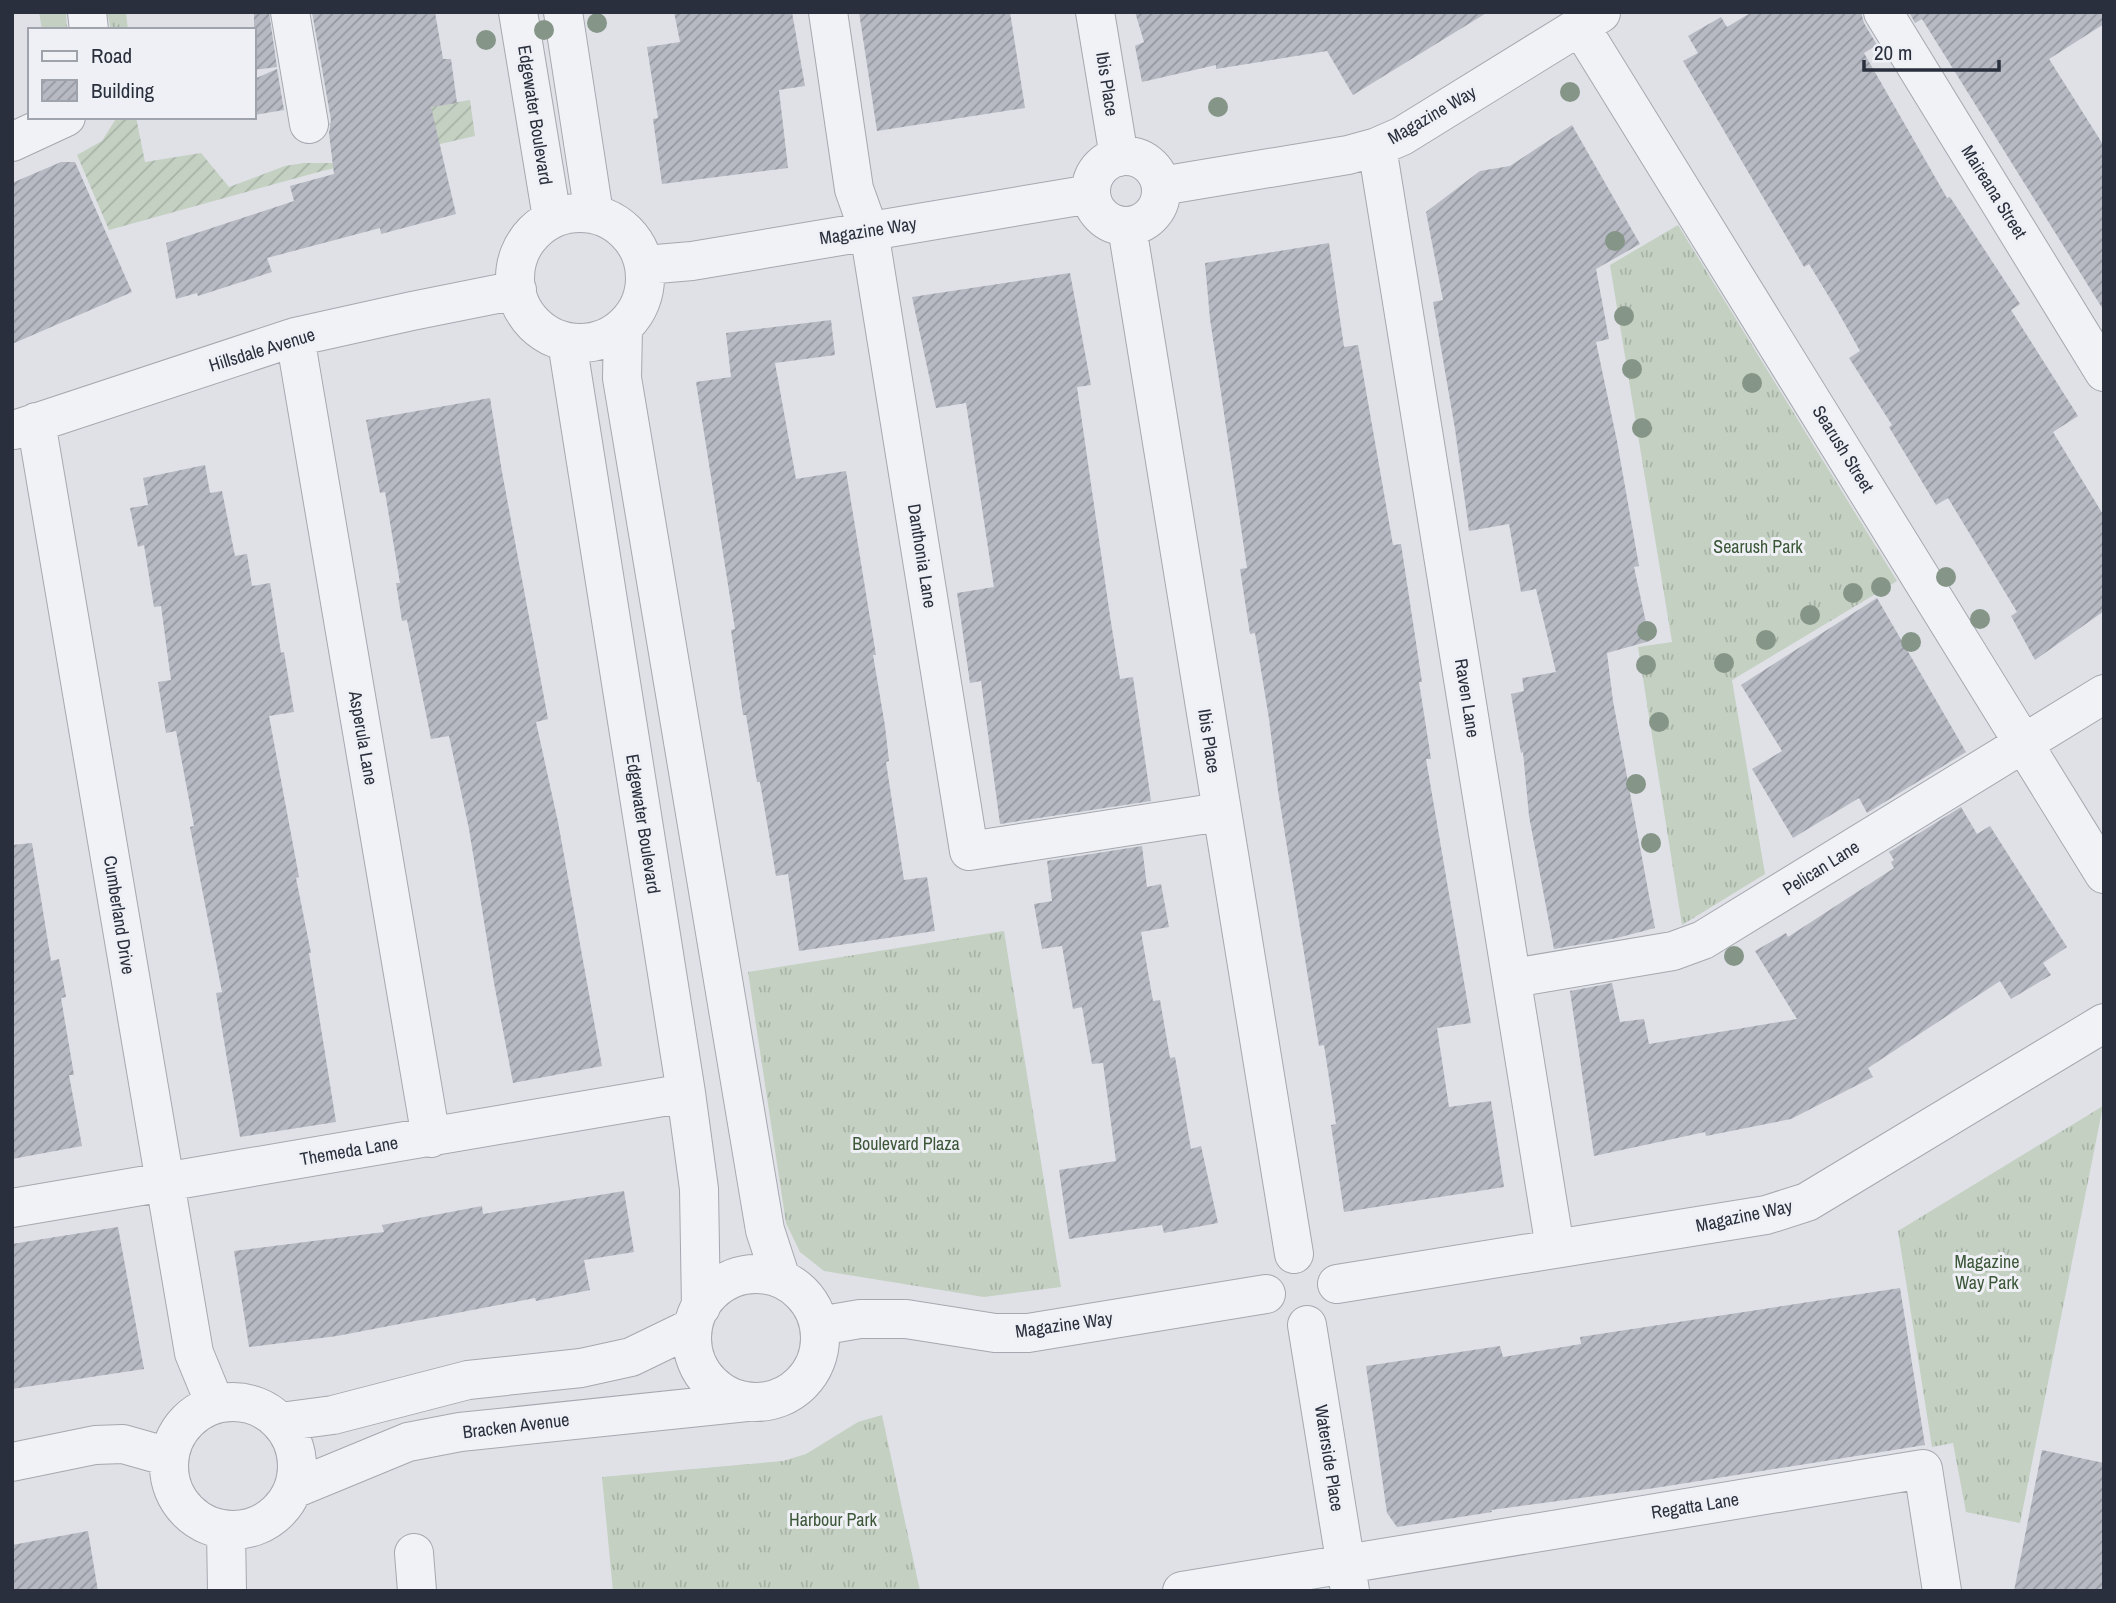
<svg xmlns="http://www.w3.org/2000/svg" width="2116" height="1603" viewBox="0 0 2116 1603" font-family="'Archivo Narrow',sans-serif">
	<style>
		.grass { fill: url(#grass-tufts) }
		.garden { fill: url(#garden-furrows) }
		.building { fill: url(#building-hatch) }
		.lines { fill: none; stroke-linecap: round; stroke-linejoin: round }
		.minor-casing { stroke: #a5a8b0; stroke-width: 40 }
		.minor { stroke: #f1f2f5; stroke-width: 38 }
		.tree { fill: #859587 }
		.labels { text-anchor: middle; stroke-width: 6; stroke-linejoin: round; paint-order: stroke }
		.street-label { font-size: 18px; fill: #292f3c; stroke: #eef0f5 }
		.park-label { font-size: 18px; fill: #3c5738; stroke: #eef0f5 }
	</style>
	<defs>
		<pattern id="grass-tufts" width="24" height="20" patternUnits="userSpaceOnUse" patternTransform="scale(1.75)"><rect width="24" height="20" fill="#c4d0c1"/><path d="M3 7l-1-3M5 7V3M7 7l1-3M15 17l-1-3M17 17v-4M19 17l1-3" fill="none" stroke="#a8b3a7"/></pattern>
		<pattern id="garden-furrows" width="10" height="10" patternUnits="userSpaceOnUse" patternTransform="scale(1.75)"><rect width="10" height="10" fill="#c4d0c1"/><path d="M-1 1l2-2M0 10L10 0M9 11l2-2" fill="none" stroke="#a8b3a7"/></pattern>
		<pattern id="building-hatch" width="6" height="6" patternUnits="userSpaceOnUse" patternTransform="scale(1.75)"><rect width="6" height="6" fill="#b7bac3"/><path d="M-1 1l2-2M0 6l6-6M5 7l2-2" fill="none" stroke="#9598a0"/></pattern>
	</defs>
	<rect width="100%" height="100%" fill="#dfe1e7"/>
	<path class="grass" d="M39,12h27l1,18h-25z
		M107,12h19l2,18h-17z
		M1678,225l219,356 -165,99 33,194 -83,51 -44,-278 34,-5 -62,-377z
		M1004,931l57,356 -77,10 -160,-26 -24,-19 -14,-29 -38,-251z
		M2103,1106l-83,417 -54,-11 -13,-69 -21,4 -34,-216z
		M882,1415l38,176h-307l-11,-114 181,-16 23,-7 52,-32z"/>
	<path class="garden" d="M470,100l5,36 -153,35 -213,59 -32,-75 25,-14 15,-24h19l9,45 56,-9 28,34 56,-21 19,-3h30l8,-33 -14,-6z"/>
	<path class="building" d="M254,12h15l8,55 -23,3z
		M312,12h123l8,47h8l6,44 -26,4 25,107 -75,20 -1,-6 -113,30 5,14 -74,24 -1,-3 -21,6 -10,-56 128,-42 -4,-15 44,-12 -5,-41 2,-13z
		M674,12h118l13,74 -26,4 9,78 -126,16 -9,-65 5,-1 -11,-71 33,-5z
		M859,12h151l15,96 -148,23z
		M1135,12h353l-135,83 -26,-44 -111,18v-4l-74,17 -7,-36 9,-4z
		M1752,12h109l3,11 13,22 -13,8 83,145 3,-1 70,107 -9,6 67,106 -25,16 51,84v95l-69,49 -24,-44 6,-4 -69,-114 -12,7 -47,-78 3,-2 -43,-67 11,-7 -23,-41 -28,-46 -5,3 -121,-206 15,-8 -10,-17 33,-19 6,10z
		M1909,12h195v12l-55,35 55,87v165l-182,-292 -7,4z
		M277,69l7,41 -30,5v-36z
		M1572,125l68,119 -44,25 13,70 -13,3 21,99 22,125 -5,1 16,74 -43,12 6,48 42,227 -38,10 -63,11 -25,-133 -6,-64 -2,1 -10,-59 13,-3 -2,-13 34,-6 -20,-83 -15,3 -12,-68 -40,7 -14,-102 -22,-127 10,-2 -17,-88 54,-41 30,-5z
		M61,162h14l57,130 -120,52v-161z
		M1329,243l15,104 14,-2 35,200 8,-1 21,138h-3l12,77h-5l45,264 -34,5 12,79 42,-6 13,86 -160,25 -13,-87 5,-1 -12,-79 -5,1 -41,-255 -9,-72 -14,-86 -5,1 -10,-65 7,-1 -37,-249 -5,-56z
		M1070,273l21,112 -14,2 33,229 10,63 13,-2 18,124 -151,23 -19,-143 -11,2 -13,-90 37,-6 -28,-184 -30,5 -24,-111z
		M831,320l4,35 -60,8 21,116 50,-8 30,184h-3l12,71 4,35 -3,1 18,118 23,-3 8,54 -136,20 -11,-77 -12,2 -16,-94h-3l-11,-67h-3l-12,-85 4,-1 -39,-247 35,-5 -5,-44z
		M490,398l12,74 46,247 -12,3 22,100 44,244 -89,17 -19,-100 -25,-154 -20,-93 -18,3 -24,-119 -5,1 -6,-38h4l-15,-91 -5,1 -14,-73z
		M205,465l5,28 12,-2 13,65 12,-2 5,32 18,-3 11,70 3,-1 10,60 -25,4 30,161 -3,1 15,75h-2l27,169 -96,15 -24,-144 6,-1 -32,-165 4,-1 -18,-95 -10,2 -8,-51 13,-2 -10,-74 -7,1 -10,-62 -6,2 -8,-39 18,-3 -5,-27z
		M1877,598l89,154 -99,61 -8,-15 -66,40 -41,-69 30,-18 -41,-66z
		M1961,807l16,27 13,-8 77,121 -24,16 8,12 -40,24 -11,-18 -132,87 5,9 -82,42 -85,17 -1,-4 -111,24 -24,-165 42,-8 8,39 24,-3 5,25 148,-25 -42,-68 31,-18 2,4 106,-69 -3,-6 3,-2 -5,-8z
		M32,843l19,118 8,-2 7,38 -5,1 13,77h-5l13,71 -70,13v-314z
		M1142,846l5,41 14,-3 8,43 -28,5 12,69 7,-1 10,58 5,-1 16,92 10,-3 17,77 -54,10 -2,-8 -93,14 -10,-69 57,-9 -13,-98 -11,1 -10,-57 -9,2 -11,-63 -20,3 -8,-45 18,-3 -5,-40z
		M624,1191l10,61 -50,8 6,30 -54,11 -1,-3 -198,38 -88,11 -15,-96 150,-19 -2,-7 100,-19 1,8z
		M118,1227l26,142 -132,20v-145z
		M1900,1288l25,157 -270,43 -164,22 1,2 -95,15 -10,-14 -21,-147 134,-20 3,11 78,-13 -1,-7z
		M2042,1450l62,13v128h-90z
		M88,1531l10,60h-86v-46z"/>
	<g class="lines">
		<defs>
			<path id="minor" d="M87,12l2,18
				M290,12l19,112
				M518,12l34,206
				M563,12l31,202
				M828,12l26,177 15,42 100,620 251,-39
				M1095,12l24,145
				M1883,12l221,360
				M1580,26l524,848
				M12,142l54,-25
				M1377,147l178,1101
				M1091 191a35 35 0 1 1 70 0a35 35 0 1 1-70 0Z
				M1161,186l187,-31 29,-8 25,-11 199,-123
				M515 278a65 65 0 1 1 130 0a65 65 0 1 1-130 0Z
				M1127,227l167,1027
				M645,265l47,-4 399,-67
				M623,328l-1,50 143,852 16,49
				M295,337l136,801
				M567,342l119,751 13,96 2,118
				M36,422l158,931 21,51
				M14,430l281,-93 117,-26 105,-21
				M1513,978l160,-27 30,-11 401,-246
				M12,1208l674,-115
				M692 1338a64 64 0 1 1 128 0a64 64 0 1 1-128 0Z
				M1337,1284l429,-69 41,-13 297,-179
				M1307,1325l43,266
				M819,1326l41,-7h46l89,14h33l238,-39
				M169 1466a64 64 0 1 1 128 0a64 64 0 1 1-128 0Z
				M280,1422l53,-7 135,-35 113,-12 50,-11 62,-30
				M12,1462l83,-17 28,-1 46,13
				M294,1489l114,-47 52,-10 287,-30
				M226,1531l1,60
				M414,1553l3,38
				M1182,1591l741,-122 19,122"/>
		</defs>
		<use href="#minor" class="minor-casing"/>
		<use href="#minor" class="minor"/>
	</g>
	<g class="tree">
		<circle cx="597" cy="23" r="10"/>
		<circle cx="544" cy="30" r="10"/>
		<circle cx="486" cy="40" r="10"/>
		<circle cx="1570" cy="92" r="10"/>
		<circle cx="1218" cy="107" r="10"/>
		<circle cx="1615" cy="241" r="10"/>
		<circle cx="1624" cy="316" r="10"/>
		<circle cx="1632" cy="369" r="10"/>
		<circle cx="1752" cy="383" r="10"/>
		<circle cx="1642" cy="428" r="10"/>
		<circle cx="1946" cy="577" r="10"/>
		<circle cx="1881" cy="587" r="10"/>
		<circle cx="1853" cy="593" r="10"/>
		<circle cx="1810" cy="615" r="10"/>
		<circle cx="1980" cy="619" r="10"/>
		<circle cx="1647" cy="631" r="10"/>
		<circle cx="1766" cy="640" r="10"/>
		<circle cx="1911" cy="642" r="10"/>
		<circle cx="1724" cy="663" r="10"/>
		<circle cx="1646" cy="665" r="10"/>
		<circle cx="1659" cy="722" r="10"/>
		<circle cx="1636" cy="784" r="10"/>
		<circle cx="1651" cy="843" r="10"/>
		<circle cx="1734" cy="956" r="10"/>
	</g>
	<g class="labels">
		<g class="street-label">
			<text transform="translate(1107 84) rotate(81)" y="6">Ibis Place</text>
			<text transform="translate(535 115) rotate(81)" y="6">Edgewater Boulevard</text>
			<text transform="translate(1432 115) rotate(-30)" y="6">Magazine Way</text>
			<text transform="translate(1994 192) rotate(58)" y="6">Maireana Street</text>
			<text transform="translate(868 231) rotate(-9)" y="6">Magazine Way</text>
			<text transform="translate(262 350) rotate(-17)" y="6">Hillsdale Avenue</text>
			<text transform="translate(1843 449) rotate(58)" y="6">Searush Street</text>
			<text transform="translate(922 556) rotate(81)" y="6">Danthonia Lane</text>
			<text transform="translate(1467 698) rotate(81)" y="6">Raven Lane</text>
			<text transform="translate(363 738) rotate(80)" y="6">Asperula Lane</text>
			<text transform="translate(1209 741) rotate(81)" y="6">Ibis Place</text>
			<text transform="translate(643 824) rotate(81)" y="6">Edgewater Boulevard</text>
			<text transform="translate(1821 868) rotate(-32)" y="6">Pelican Lane</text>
			<text transform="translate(119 915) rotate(81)" y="6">Cumberland Drive</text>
			<text transform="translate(349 1151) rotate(-10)" y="6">Themeda Lane</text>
			<text transform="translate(1744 1216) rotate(-12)" y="6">Magazine Way</text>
			<text transform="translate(1064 1325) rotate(-8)" y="6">Magazine Way</text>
			<text transform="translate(516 1426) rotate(-7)" y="6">Bracken Avenue</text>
			<text transform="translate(1329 1458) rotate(81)" y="6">Waterside Place</text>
			<text transform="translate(1695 1506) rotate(-9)" y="6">Regatta Lane</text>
		</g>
		<g class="park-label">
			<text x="1758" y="553">Searush Park</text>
			<text x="906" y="1150">Boulevard Plaza</text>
			<text x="1987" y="1268">Magazine<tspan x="1987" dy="21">Way Park</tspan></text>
			<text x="833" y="1526">Harbour Park</text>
		</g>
	</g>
	<rect width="2116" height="1603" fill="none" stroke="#292f3c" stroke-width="28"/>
	<rect x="28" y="28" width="228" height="91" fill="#eef0f5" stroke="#9fa3ab" stroke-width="2"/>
	<rect x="42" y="51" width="35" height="10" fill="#f1f2f5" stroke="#9fa3ab" stroke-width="2"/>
	<text x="91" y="63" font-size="21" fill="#292f3c">Road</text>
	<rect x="42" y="80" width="35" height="21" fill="url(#building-hatch)" stroke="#9fa3ab" stroke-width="2"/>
	<text x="91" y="98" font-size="21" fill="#292f3c">Building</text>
	<path d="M1864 60v10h135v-10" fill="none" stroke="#292f3c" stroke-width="3.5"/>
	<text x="1874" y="60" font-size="21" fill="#292f3c" stroke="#eef0f5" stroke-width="5" paint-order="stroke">20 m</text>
</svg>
